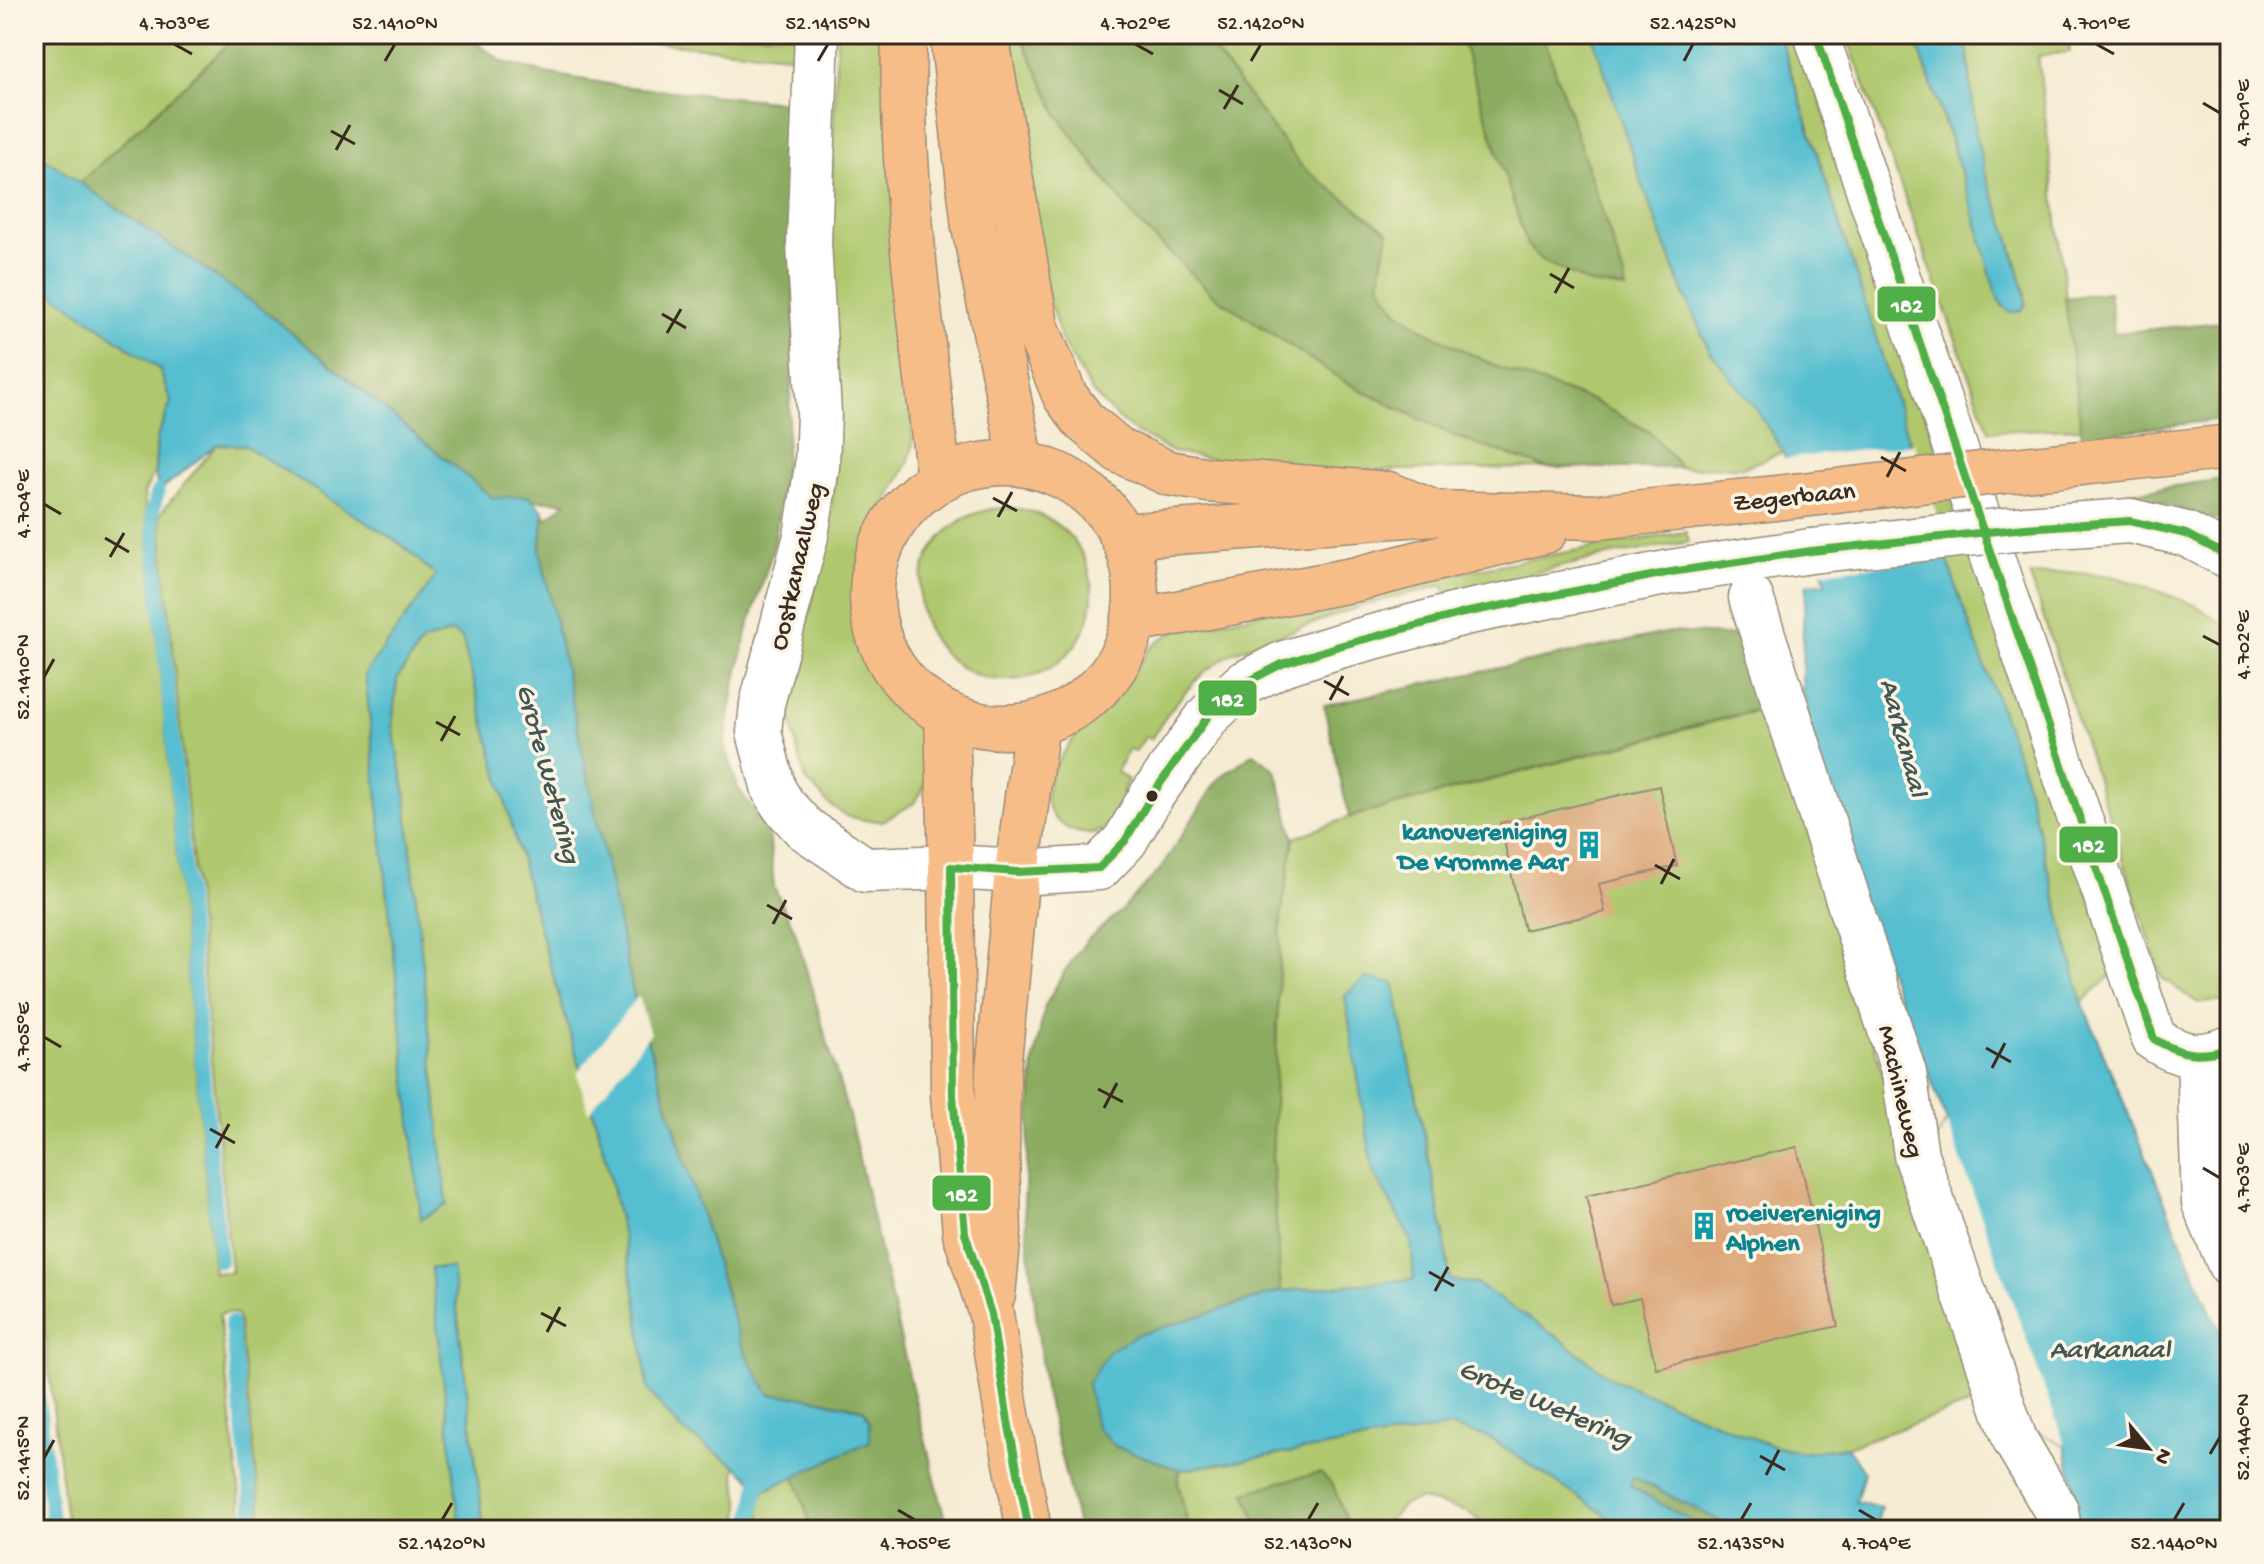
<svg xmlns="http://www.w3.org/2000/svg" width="2264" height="1564" viewBox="0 0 2264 1564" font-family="'Gochi Hand',sans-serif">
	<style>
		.green { fill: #afc86e; stroke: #757946; stroke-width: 2 }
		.forest { fill: #8bac61; stroke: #636b40; stroke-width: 2 }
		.water { fill: #54bed0; stroke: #487477; stroke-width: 2 }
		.pier { fill: #f5ebd2 }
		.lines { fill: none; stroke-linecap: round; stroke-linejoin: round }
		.stream { stroke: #54bed0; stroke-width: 14 }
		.building { fill: #dca87a }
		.minor-casing { stroke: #988a78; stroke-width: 47 }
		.major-casing { stroke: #988a78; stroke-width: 47 }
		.minor { stroke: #fff; stroke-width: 44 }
		.major { stroke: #f7bd88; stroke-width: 44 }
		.minor-bridge-casing { stroke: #988a78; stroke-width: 47; stroke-linecap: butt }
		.major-bridge-casing { stroke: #988a78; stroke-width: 47; stroke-linecap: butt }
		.minor-bridge { stroke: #fff; stroke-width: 44 }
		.major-bridge { stroke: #f7bd88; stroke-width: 44 }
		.bus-1-casing { stroke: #fcf5e5; stroke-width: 14 }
		.bus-1 { stroke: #50af46; stroke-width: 8 }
		.ticks { fill: none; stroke: #3b2a1e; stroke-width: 3 }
		.bus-dot { fill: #3b2a1e; stroke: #fcf5e5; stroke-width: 3 }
		.labels { text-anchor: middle; stroke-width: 7; stroke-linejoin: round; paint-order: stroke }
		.street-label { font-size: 26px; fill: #3b2a1e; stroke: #fcf5e5 }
		.culture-label { font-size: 26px; font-weight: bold; fill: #0d838f; stroke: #fcf5e5; text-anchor: end }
		.water-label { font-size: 28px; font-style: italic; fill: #425653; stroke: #fcf5e5 }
		.line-badge { stroke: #fcf5e5; stroke-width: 3 }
		.badge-label { font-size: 22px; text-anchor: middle; font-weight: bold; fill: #fff }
		.neatline { fill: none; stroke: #3b2a1e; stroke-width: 3 }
		.ticks-label { font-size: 20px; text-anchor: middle; fill: #3b2a1e }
	</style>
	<rect width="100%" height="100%" fill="#fcf5e5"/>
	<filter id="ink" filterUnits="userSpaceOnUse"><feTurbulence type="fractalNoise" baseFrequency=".0125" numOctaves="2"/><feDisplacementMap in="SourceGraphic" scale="16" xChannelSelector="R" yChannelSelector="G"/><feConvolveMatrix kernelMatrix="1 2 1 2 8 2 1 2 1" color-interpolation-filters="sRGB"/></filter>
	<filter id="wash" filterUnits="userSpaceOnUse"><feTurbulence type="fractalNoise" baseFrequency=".006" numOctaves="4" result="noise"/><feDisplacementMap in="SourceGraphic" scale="32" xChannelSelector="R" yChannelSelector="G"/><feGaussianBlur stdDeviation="1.8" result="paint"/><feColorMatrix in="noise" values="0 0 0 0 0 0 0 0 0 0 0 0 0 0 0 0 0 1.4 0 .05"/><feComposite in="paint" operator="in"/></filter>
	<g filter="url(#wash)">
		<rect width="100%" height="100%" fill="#f5ebd2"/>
		<path class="green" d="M34,34h205l-159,149 -46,-32z
			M590,34h212l-3,22 -173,-16z
			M837,34h54l22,412 -6,19 -44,80 -8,49 8,49 11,24 12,18 36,39 6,13 1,32 -6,21 -9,13 -31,18 -19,-1 -18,-4 -17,-12 -23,-24 -9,-31 -8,-42 5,-36 18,-68 22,-110 2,-63 -5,-231z
			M1007,34h13l38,81 37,52 42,54 75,73 133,88 109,54 93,32 -218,3 -60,-2 -96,-17 -38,-20 -21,-17 -22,-23 -30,-50 -25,-80z
			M1202,34h258l67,211 14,15 50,24 34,5 -1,-12 -81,-243h49l52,155 36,95 29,66 48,60 26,42 -38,15 -64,1 -31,-36 -57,-31 -94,-33 -70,-35 -32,-22 -18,-28 8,-51 -86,-66z
			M1779,34h18l318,938 -33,30 -59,-232 -63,-171 -25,-77z
			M1846,34h68l57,169 25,87 7,17 18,4 4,-7 -1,-14 -18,-63 -19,-47 -11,-44 -10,-102h102l2,18 -32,4 43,372 -92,3z
			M34,280l126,89 11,33 -14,36 -2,33 -11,22 70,780 17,-1 -71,-758 57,-70 27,1 157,99 36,32 -72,98 81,530 -41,-414 -13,-64 5,-47 25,-37 30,-10 10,5 75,283 67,230 32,147 12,92 32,40 56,37 -1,8 5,25v31h-256l-32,-262h-20l28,262h-197l-25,-214 -6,-3 -13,1 25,216h-177l-33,-291z
			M920 594a86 86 0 1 1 172 0a86 86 0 1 1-172 0Z
			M1686,532l3,10 -88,15 -154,37 -4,-9 -82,21 -127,46c-39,22 -59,50 -83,87l-5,-3 -11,16 -6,-3 -13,22 12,9 -6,12 7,4c-4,12 -20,32 -33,36 -19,6 -44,-9 -49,-28 -6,-27 26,-68 45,-85 6,-6 13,-10 19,-16 17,-18 26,-43 44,-59 6,-6 14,-9 21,-13 170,-36 339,-72 510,-99z
			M2068,572l44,4 30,9 55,21 33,23v372l-32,2 -36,-25 -132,-402z
			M1771,707l211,693 -135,47 -45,6 -33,-8 -157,-66 -53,-41 -278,-47 -9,-128 9,-247 13,-78 56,-21z
			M1451,1427l37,10 140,93h-145l-4,-10 -12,-8 -47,-13 -17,6 -20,21 -1,4h-32l-17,-45 -87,8 14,37h-71l-11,-47 2,-13z
			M795,1475l17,55h-49l-4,-24 5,-15z"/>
		<path class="forest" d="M239,34h230l2,5 32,23 43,11 74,13 173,17 -3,31 5,203 -10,128 -11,81 -27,86 -14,61 -8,51 13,44 31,44 5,55 21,44 55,189 60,260 38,150h-136l-17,-55 74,-34 1,-18 -6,-14 -52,-11 -43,-4 -27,-47 -108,-350 -94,-447 4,-38 2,7 20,-17 -73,-4 -232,-190 -181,-125z
			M1020,34h182l99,132 87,66 -9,51 18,28 32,22 70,35 94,33 57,31 31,36h-134l-93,-32 -109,-54 -133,-88 -75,-73 -79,-106z
			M1460,34h83l81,243 2,12 -35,-5 -50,-24 -14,-15z
			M2109,292l5,41 116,-12v97l-148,19 -17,-139z
			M2230,478v46l-103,-31z
			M1670,632l69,4 19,73 -409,108 -25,-112z
			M1254,753l22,17 18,68 -13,78 -9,247 9,128 -146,45 -20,110 65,24 -2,13 11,47h-110l-35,-142 -20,-186 10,-143 11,-53 19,-34 23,-32 33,-28 39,-41 59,-92z
			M1320,1473l13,12 17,45h-90l-15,-37 35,-11z
			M1633,1477l105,53h-32l-76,-44z"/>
		<path class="water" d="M1592,34h187l156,488 25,77 63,171 59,232 129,311 19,37v180h-154v-35l-11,-50 -39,-20 -97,-272 18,-32 -112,-287 -33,-144 1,-66 4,-40 19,-1 -43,-131 -26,-42 -48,-60 -29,-66 -36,-95z
			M1914,34h52l10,102 11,44 19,47 18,63 2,14 -5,7 -11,1c-16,-11 -19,-38 -24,-55 -20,-76 -46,-149 -72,-223z
			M34,151l227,157 232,190 36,-2 15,16 -4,38 94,447 108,350 27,47 43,4 52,12 6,14v17l-106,50 -28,-25 -56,-37 -32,-39 -12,-93 -32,-147 -67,-230 -75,-282 -10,-6 -30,10 -25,37 -5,47 13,64 42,415 -26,14 -56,-545 71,-98 -35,-32 -157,-99 -27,-1 -59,48 -3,-21 2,-33 14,-36 -11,-32 -126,-90z
			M1365,978l29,5 50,251 6,46 26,4 83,54 53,41 157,66 33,8 45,-6 17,25 -8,30 25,5 -6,22 -24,-5v6h-113l-105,-53 -3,9 76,44h-78l-140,-93 -36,-10 -272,43 -65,-24 -19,-20 -9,-42 23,-34 25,-14 146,-45 133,-12 -3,-39 -38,-69 -28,-175z
			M431,1268h21l32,262h-24z"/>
		<path class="pier" d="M1914,444l37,114 -131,14 -9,-21 -29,-92z
			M638,996l12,38 -61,78 -12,-39z
			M1947,1122l118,323 -39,-20 -97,-272z"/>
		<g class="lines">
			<path class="stream" d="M158,492l-6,21 68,748
				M231,1323l24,207
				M34,1361l19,169
				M750,1530l11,-63"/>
		</g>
		<g id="blocks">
			<path class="building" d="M1659,786l18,80 -78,18 6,28 -81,18 -24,-107z
				M1797,1147l41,179 -182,42 -16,-70 -29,7 -25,-109z"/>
		</g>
	</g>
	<g filter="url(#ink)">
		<use href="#blocks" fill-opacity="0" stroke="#988a78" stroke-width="2"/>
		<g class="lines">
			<defs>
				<path id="minor" d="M817,34l-8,209 10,170 -2,53 -11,70 -44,168 -3,28 15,58 9,15 21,23 62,42 85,-3 83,5 65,-4 26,-27 27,-46 57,-80 34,-31 39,-20 57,-18 125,-33 207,-41 140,-21
					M1816,34l338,1005c27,18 46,21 76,9
					M2025,528l105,-7 56,13 44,23
					M1751,598l153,475 12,82 99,285 41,70 3,20
					M2199,1056l5,147 26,62"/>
				<path id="major" d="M904,34c-4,150 18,298 35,446
					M952,34l22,193 48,237
					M989,34v18l47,274 29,70 19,25 36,30 48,22 41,7 179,14 47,19
					M872 595a132 132 0 1 1 264 0a132 132 0 1 1-264 0Z
					M2005,471l225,-24
					M1122,536l313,-23 162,4 197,-21
					M1134,621l223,-42 188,-48
					M947,715l4,152 2,228 12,138 26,81 17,107 21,109
					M993,1295l6,-63 -2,-79 1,-82 19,-199 20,-149"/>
			</defs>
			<use href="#minor" class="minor-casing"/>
			<use href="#major" class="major-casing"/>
			<use href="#minor" class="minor"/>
			<use href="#major" class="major"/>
			<defs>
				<path id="minor-bridge" d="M1811,551l214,-23"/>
				<path id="major-bridge" d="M1794,496l211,-25"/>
			</defs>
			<use href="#minor-bridge" class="minor-bridge-casing"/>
			<use href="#major-bridge" class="major-bridge-casing"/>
			<use href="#minor-bridge" class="minor-bridge"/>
			<use href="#major-bridge" class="major-bridge"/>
			<defs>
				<path id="bus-1" d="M1816,34l338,1005c26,16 47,19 76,9
					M1029,1530l-21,-109 -17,-107 -26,-81 -12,-138 -2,-228 66,5 82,-4 26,-27 27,-46 57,-80 34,-31 39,-20 57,-18 125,-33 207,-41 140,-21 214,-23 105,-7 56,13 44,23"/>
			</defs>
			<use href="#bus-1" class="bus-1-casing"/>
			<use href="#bus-1" class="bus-1"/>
		</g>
	</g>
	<path class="ticks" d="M174,44l18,10M1135,44l18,10M2096,44l18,10M385,61l10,-17M818,61l10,-17M1251,61l10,-17M1684,61l9,-17M1219,90l24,14M2203,103l17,10M1224,109l14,-24M331,131l24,13M336,150l14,-25M1550,274l24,14M1555,293l14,-25M662,314l24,14M667,333l14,-24M1881,457l25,14M1887,477l13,-25M993,498l24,13M44,504l17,10M998,517l14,-25M105,538l24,14M110,557l14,-24M2203,636l17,9M44,677l10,-18M1324,681l25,14M1330,700l13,-24M436,722l24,13M441,741l14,-25M1655,865l25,14M1661,884l13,-25M767,905l25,14M773,924l13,-24M44,1037l17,10M1986,1048l25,14M1992,1068l13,-25M1098,1089l25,13M1104,1108l13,-25M210,1129l25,14M216,1148l13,-24M2203,1168l17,10M1429,1272l25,14M1435,1291l13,-24M541,1313l25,13M547,1332l13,-25M2210,1454l10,-17M1760,1456l25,14M44,1458l10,-18M1766,1475l13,-25M898,1510l17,10M1859,1510l17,10M442,1520l10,-17M1308,1520l10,-17M1741,1520l10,-17M2174,1520l10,-17"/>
	<defs>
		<symbol id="building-bare" viewBox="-9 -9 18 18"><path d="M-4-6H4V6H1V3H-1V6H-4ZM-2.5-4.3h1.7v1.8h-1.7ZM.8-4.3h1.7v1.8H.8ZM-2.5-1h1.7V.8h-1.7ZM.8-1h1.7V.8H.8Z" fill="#0f9aa8" stroke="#fcf5e5" stroke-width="2.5" paint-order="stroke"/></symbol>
	</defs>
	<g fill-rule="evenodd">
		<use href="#building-bare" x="1569" y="825" width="40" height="40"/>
		<use href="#building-bare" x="1684" y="1206" width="40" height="40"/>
	</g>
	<circle class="bus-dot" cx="1152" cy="796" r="7"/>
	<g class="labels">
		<g class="street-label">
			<text transform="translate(1794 495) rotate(-6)" y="9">Zegerbaan</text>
			<text transform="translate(795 566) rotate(-77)" y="9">Oostkanaalweg</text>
			<text transform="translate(1903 1091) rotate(77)" y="9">Machineweg</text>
		</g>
		<g class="culture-label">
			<text x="1567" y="839">kanovereniging<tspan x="1567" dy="30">De Kromme Aar</tspan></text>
			<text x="1726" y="1220" text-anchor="start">roeivereniging<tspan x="1726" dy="30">Alphen</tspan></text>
		</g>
		<g class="water-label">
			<text transform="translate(1906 737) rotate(75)" y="10">Aarkanaal</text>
			<text transform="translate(551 773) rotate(75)" y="10">Grote Wetering</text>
			<text x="2110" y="1357">Aarkanaal</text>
			<text transform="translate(1546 1401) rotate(23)" y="10">Grote Wetering</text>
		</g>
	</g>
	<g class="line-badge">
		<rect x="1876" y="285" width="61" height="38" rx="8" fill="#50af46"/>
		<rect x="1197" y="679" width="61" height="38" rx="8" fill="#50af46"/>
		<rect x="2058" y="825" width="61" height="39" rx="8" fill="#50af46"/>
		<rect x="931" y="1174" width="61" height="38" rx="8" fill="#50af46"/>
	</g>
	<g class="badge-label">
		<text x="1907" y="312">182</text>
		<text x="1228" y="706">182</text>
		<text x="2089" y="852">182</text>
		<text x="962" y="1201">182</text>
	</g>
	<rect width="2264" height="1564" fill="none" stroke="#fcf5e5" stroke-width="88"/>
	<g transform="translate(2148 1448) rotate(119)" stroke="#fcf5e5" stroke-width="6" paint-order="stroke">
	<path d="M0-6L14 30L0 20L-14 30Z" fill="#3b2a1e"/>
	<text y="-12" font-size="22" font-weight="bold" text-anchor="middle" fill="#3b2a1e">N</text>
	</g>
	<rect x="44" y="44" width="2176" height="1476" class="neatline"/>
	<g class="ticks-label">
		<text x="174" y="29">4.703°E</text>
		<text x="395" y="29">52.1410°N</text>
		<text x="828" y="29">52.1415°N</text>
		<text x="1135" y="29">4.702°E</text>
		<text x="1261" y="29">52.1420°N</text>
		<text x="1693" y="29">52.1425°N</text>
		<text x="2096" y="29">4.701°E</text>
		<text transform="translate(2242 113) rotate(-90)" y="7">4.701°E</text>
		<text transform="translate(22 504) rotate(-90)" y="7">4.704°E</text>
		<text transform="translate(2242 645) rotate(-90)" y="7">4.702°E</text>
		<text transform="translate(22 677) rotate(-90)" y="7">52.1410°N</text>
		<text transform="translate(22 1037) rotate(-90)" y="7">4.705°E</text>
		<text transform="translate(2242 1178) rotate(-90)" y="7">4.703°E</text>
		<text transform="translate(2242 1437) rotate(-90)" y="7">52.1440°N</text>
		<text transform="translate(22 1458) rotate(-90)" y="7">52.1415°N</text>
		<text x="442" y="1549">52.1420°N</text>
		<text x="915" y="1549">4.705°E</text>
		<text x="1308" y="1549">52.1430°N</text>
		<text x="1741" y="1549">52.1435°N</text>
		<text x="1876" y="1549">4.704°E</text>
		<text x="2174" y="1549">52.1440°N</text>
	</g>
</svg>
